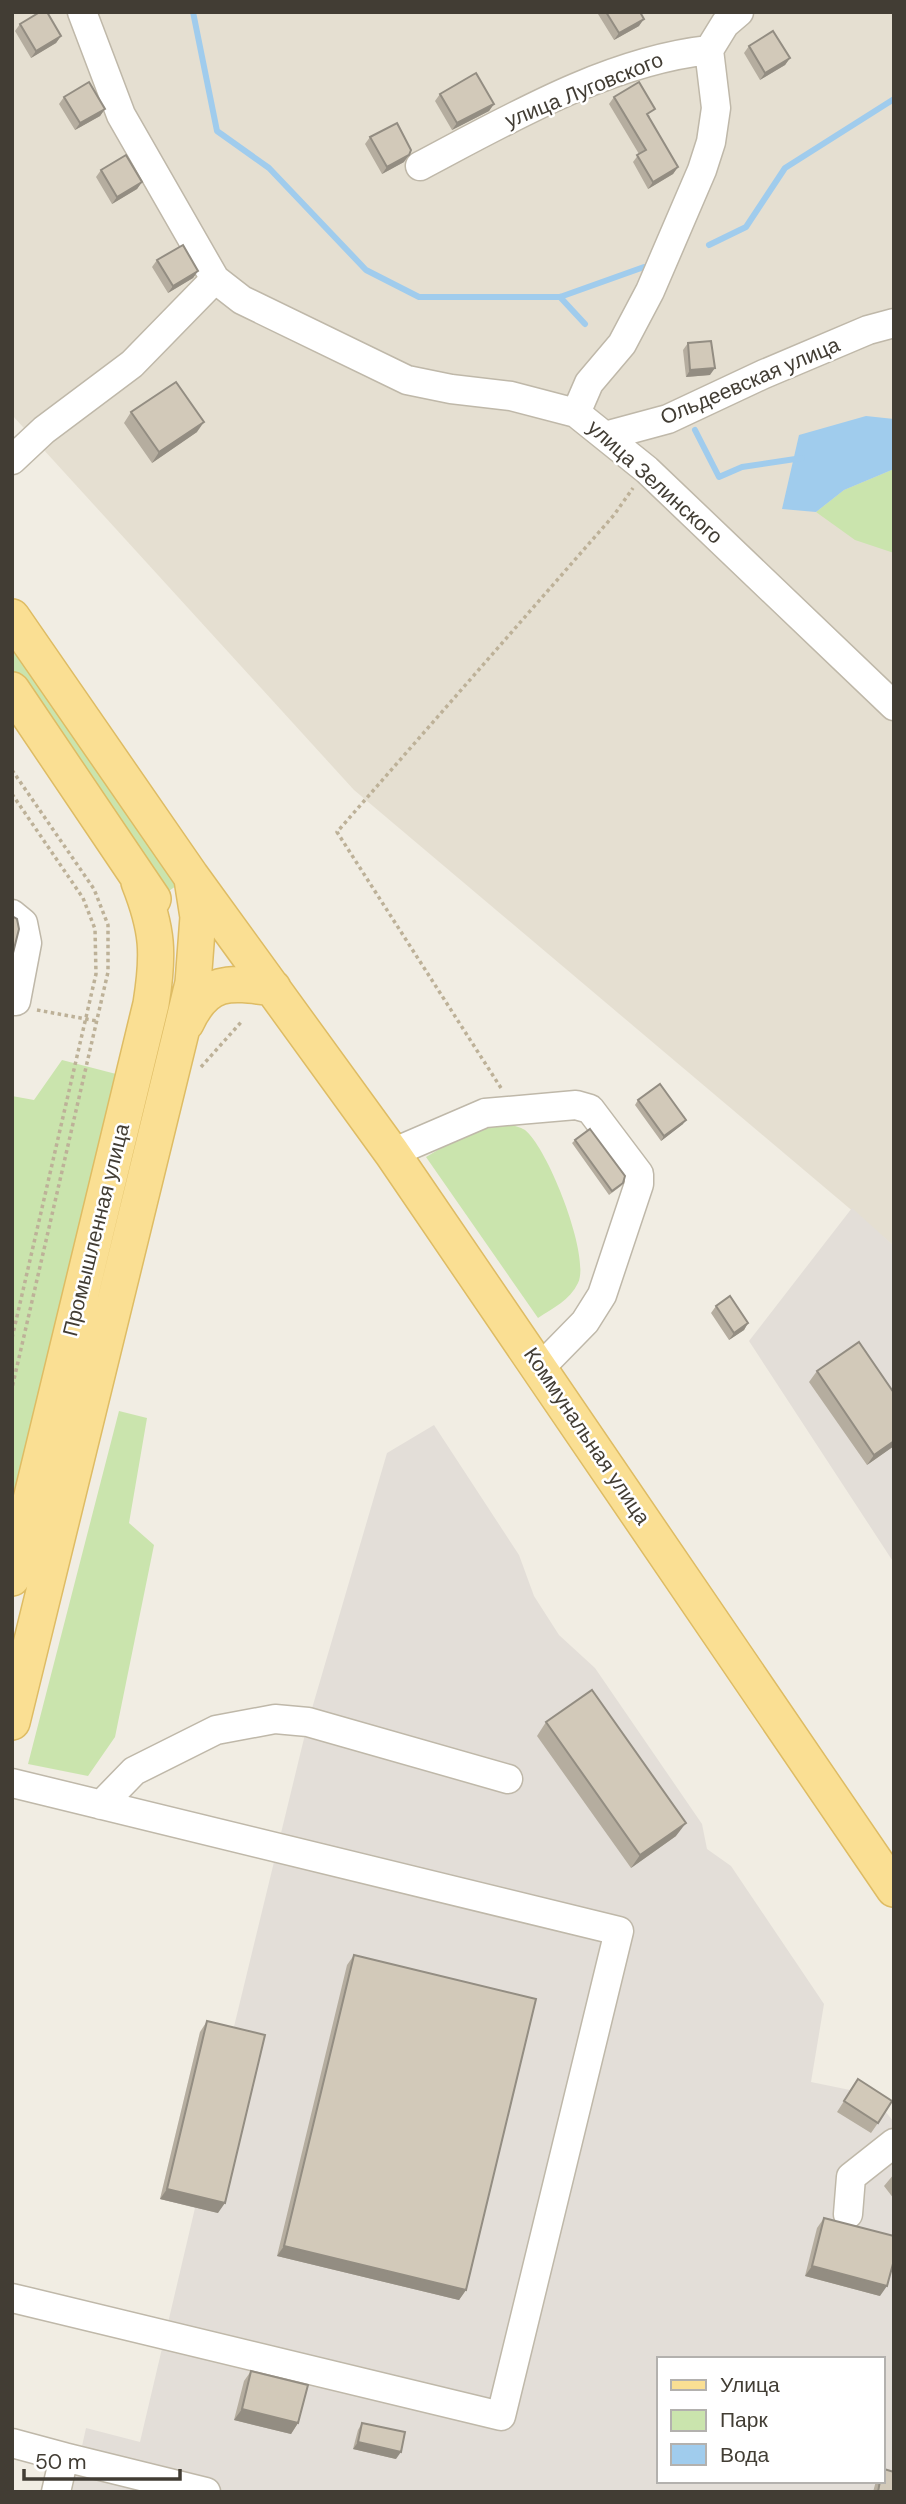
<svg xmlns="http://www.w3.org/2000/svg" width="906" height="2504" viewBox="0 0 906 2504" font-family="'DM Sans',sans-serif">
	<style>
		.residential { fill: #e5dfd1 }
		.industrial { fill: #e3ded8; fill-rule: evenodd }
		.green { fill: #cae4ad }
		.water { fill: #a0cced }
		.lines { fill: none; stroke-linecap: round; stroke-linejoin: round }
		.stream { stroke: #a0cced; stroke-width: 6 }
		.minor-casing { stroke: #bfb8a9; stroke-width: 31 }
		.major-casing { stroke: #debc64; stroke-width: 38 }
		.path { stroke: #bdb198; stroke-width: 3.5; stroke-dasharray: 3.5 3.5; stroke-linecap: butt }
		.minor { stroke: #fff; stroke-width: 28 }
		.major { stroke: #fadf93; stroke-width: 35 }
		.wall { fill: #b5ad9f }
		.shaded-wall { fill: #938d82 }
		.building { fill: #d2c9b9; stroke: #938d82; stroke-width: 2 }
		.labels { text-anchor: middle; stroke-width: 5; stroke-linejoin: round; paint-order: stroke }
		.street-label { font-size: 21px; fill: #423d34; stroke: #fff }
	</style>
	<rect width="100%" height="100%" fill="#f1ede3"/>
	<path class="residential" d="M12,12h882v1234l-540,-456 -342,-375z"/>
	<path class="industrial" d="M852,1208l42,38v317l-145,-222z
		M434,1425l85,130 15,41 25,39 36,33 107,156 5,25 24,17 93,138 -13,78 39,8 35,21 9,11v370h-822l14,-64 54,14 55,-234 -35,-9 40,-167 31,7 77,-317 79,-269zM659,2359h224v122h-224z"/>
	<path class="green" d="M894,469v84l-39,-13 -39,-28 28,-22z
		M12,647l164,239 -10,7 -154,-224z
		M62,1060l58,15 -108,432v-411l22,4z
		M504,1123c6,2 15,3 21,7 23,18 66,127 53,153 -8,17 -25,25 -40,35l-112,-161 49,-29z
		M119,1411l28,7 -18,105 25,22 -39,192 -27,39 -60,-12z"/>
	<path class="water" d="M866,416l28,3v50l-50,21 -28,22 -34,-3 17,-74z"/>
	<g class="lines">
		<path class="stream" d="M193,12l24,119 52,37 97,102 53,27h141l84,-30
			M709,245l37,-18 39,-59 109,-69
			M560,297l25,27
			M695,430l24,47 23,-10 60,-9"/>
		<defs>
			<path id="minor" d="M420,166c89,-47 188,-105 289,-116l16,-26 14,-12
				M215,279l27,21 165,80 44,9 60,7 65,17 71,57 247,236
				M576,413l13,-30 33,-39 28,-53 52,-121 9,-28 5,-34 -7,-58
				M605,436l63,-17 96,-45 104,-44 26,-7
				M12,460l32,-30 88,-66 83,-85 -94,-164 -39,-103
				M12,914l11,9 4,20 -11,58
				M392,1153l93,-40 91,-8 14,4 49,65v10l-37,111 -17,27 -45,46
				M12,1783l607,148 -118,485 -489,-118
				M101,1805l33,-34 82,-41 59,-11 33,3 200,57
				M848,2214l3,-37 43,-34
				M12,2443l52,14 -8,35
				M64,2457l142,35"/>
			<path id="major" d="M12,617l179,259 201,277 502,736
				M12,690l141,209
				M186,1023c21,-45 44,-41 87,-35
				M12,1578l139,-574c8,-50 7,-74 -12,-122
				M12,1722l181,-739 5,-66 -6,-38"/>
		</defs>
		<use href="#minor" class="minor-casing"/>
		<use href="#major" class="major-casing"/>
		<path class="path" d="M12,770l82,119 14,36v47l-96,416
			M12,794l71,104 12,31 1,45 -84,364
			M37,1010l60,11
			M201,1067l42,-47
			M501,1088l-164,-256 277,-317 19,-27"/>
		<use href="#minor" class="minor"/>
		<use href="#major" class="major"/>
	</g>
	<path class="wall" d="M599,12h41l-1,14 -25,14 -16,-26z
		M20,24l41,12 -5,7 -25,15 -16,-27z
		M749,46l41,12 -5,7 -25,15 -16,-27z
		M440,94l54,10 -5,7 -37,19 -17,-29z
		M64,97l41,12 -5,7 -25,14 -16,-26z
		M614,97l36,19 -1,1 29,50 -5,7 -25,15 -15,-27 6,-8 -30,-50z
		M370,137l34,25 -22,12 -17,-30z
		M101,170l41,12 -5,7 -25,15 -16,-27z
		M157,260l41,11 -5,7 -25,15 -16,-26z
		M688,343l22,32 -24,2 -3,-27z
		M131,412l66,20 -45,31 -28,-40z
		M638,1100l45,24 -22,17 -26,-36z
		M575,1140l48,43 -2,3 -12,9 -37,-52z
		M716,1306l32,17 -4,7 -15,10 -18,-27z
		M817,1371l77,75 -27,19 -58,-83z
		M546,1722l130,114 -45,32 -94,-132z
		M354,1955l112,335 -7,10 -182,-44 70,-291z
		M207,2021l11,192 -58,-14 40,-167z
		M858,2079l20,44 -7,10 -34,-21z
		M894,2174v25l-10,-13z
		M824,2218l56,78 -75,-20 12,-48z
		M251,2371l47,52 -7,11 -57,-14 10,-39z
		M362,2423l34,36 -43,-10 5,-19z
		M876,2481h7l11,11h-21z"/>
	<path class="shaded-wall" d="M644,19l-5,7 -25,14 5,-7z
		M61,36l-5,7 -25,15 5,-7z
		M790,58l-5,7 -25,15 5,-7z
		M494,104l-5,7 -37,19 5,-7z
		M105,109l-5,7 -25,14 5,-7z
		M409,155l-5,7 -22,12 5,-7z
		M678,167l-5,7 -25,15 5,-7z
		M142,182l-5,7 -25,15 5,-7z
		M198,271l-5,7 -25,15 5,-7z
		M715,368l-5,7 -24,2 4,-7z
		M204,422l-7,10 -45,31 7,-11z
		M686,1120l-3,4 -22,17 3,-5z
		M748,1323l-4,7 -15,10 5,-7z
		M894,1441v5l-27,19 7,-10z
		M686,1823l-10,13 -45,32 9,-13z
		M167,2189l58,14 -7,10 -58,-14z
		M284,2246l182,44 -7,10 -182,-44z
		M812,2266l75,20 -7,10 -75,-20z
		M242,2409l56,14 -7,11 -57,-14z
		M358,2442l43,10 -5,7 -43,-10z"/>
	<path class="building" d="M40,12h7l14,24 -25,15 -16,-27z
		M606,12h34l4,7 -25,14z
		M773,31l17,27 -25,15 -16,-27z
		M476,73l18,31 -37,19 -17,-29z
		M89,82l16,27 -25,14 -16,-26z
		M639,82l16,27 -8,5 31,53 -25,15 -16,-27 9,-5 -32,-53z
		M397,123l14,27 -2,5 -22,12 -17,-30z
		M126,155l16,27 -25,15 -16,-27z
		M183,245l15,26 -25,15 -16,-26z
		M711,341l4,27 -25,2 -2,-27z
		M176,382l28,40 -45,30 -28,-40z
		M12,916l5,3 2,10 -7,28z
		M660,1084l26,36 -22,16 -26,-36z
		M590,1129l35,47 -2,7 -11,8 -37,-51z
		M730,1296l18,27 -14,10 -18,-27z
		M859,1342l35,51v48l-20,14 -57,-84z
		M592,1690l94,133 -46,32 -94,-133z
		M354,1955l182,44 -70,291 -182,-44z
		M207,2021l58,14 -40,168 -58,-14z
		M858,2079l34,22 -14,22 -34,-22z
		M824,2218l70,18v24l-7,26 -75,-20z
		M251,2371l57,14 -10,38 -56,-14z
		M362,2423l43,9 -4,20 -43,-10z
		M884,2469l10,3v20h-16l2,-11h3z"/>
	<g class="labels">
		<g class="street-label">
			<text transform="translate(584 90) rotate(-22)" y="7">улица Луговского</text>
			<text transform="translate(750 381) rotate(-23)" y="7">Ольдеевская улица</text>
			<text transform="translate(655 482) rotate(42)" y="7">улица Зелинского</text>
			<text transform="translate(96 1230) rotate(-76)" y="7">Промышленная улица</text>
			<text transform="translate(587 1436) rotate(56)" y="7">Коммунальная улица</text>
		</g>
	</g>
	<rect width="906" height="2504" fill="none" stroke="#423d34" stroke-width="28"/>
	<rect x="657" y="2357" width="228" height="126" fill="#ffffff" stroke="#b3b1ae" stroke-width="2"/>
	<rect x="671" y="2380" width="35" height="10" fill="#fadf93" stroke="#b3b1ae" stroke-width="2"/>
	<text x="720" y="2392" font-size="21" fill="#423d34">Улица</text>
	<rect x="671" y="2410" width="35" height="21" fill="#cae4ad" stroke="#b3b1ae" stroke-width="2"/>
	<text x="720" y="2427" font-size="21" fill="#423d34">Парк</text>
	<rect x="671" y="2444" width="35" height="21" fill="#a0cced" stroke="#b3b1ae" stroke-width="2"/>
	<text x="720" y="2462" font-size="21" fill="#423d34">Вода</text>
	<path d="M24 2469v10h156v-10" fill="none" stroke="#423d34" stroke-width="3.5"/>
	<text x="35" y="2469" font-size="21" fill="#423d34" stroke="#ffffff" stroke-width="5" paint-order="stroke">50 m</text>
</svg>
